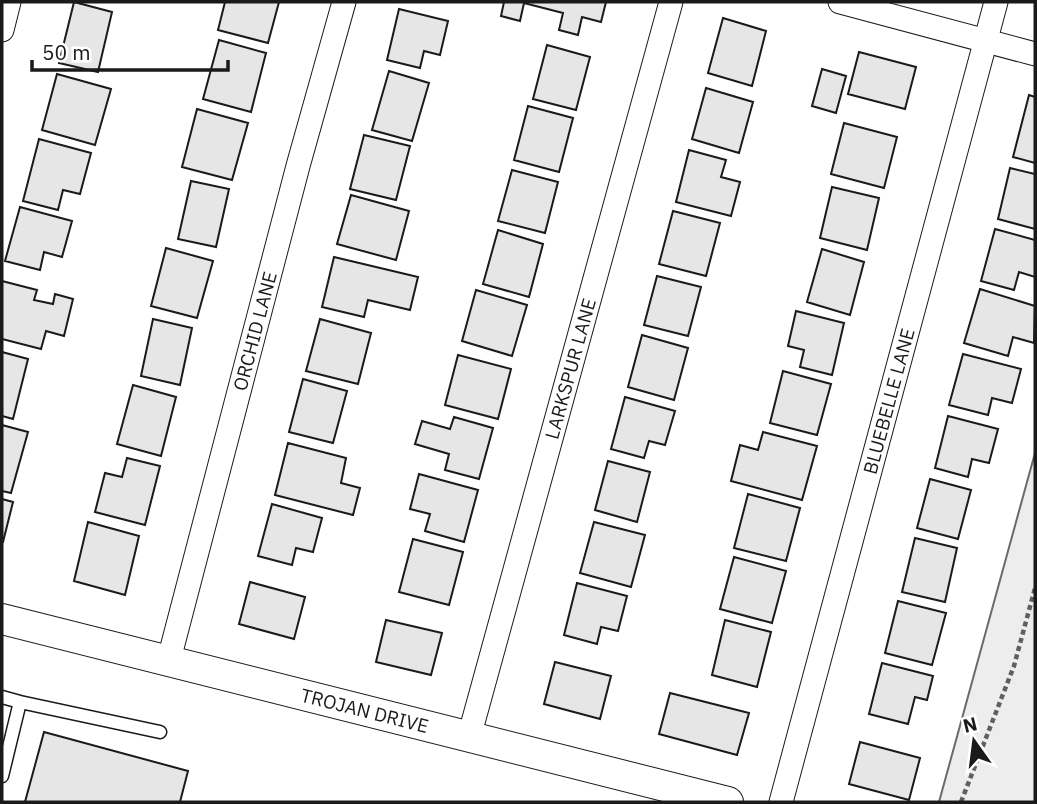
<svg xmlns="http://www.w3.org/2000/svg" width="1037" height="804" viewBox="0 0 1037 804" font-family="'IBM Plex Sans',sans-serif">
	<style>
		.built { fill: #ededed; stroke: #6a6a6a; stroke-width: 2 }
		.building { fill: #e6e6e6; stroke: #1a1a1a; stroke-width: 2 }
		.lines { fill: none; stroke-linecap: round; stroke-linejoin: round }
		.service-casing { stroke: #1a1a1a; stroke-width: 15 }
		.minor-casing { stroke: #1a1a1a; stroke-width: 25 }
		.tertiary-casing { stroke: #1a1a1a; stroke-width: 32 }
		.path { stroke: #5f5f5f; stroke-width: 4.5; stroke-dasharray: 5 3.5; stroke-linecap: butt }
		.service { stroke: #fff; stroke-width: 12 }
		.minor { stroke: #fff; stroke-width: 23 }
		.tertiary { stroke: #fff; stroke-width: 30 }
		.labels { text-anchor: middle; stroke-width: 5; stroke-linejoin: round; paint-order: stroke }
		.street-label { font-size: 19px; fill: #1a1a1a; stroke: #fff }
	</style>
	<rect width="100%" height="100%" fill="#fff"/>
	<path class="built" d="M1035,453v349h-96z"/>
	<path class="building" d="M74,2l38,10 -14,60 -39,-9z
		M225,2h54l-11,41 -50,-13z
		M504,2h102l-5,20 -19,-5 -4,18 -19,-5 4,-17 -39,-10 -4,18 -19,-5z
		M399,9l49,12 -8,34 -16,-4 -4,17 -33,-8z
		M723,18l43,13 -14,55 -44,-13z
		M219,40l47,13 -15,59 -48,-13z
		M547,45l43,12 -14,53 -43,-11z
		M859,52l57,15 -11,42 -57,-15z
		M822,69l24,7 -10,37 -24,-7z
		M389,71l40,12 -17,58 -40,-11z
		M57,74l54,15 -16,56 -53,-15z
		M706,88l47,14 -14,51 -47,-14z
		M1029,95l6,2v66l-22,-6z
		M528,106l45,12 -14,54 -45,-12z
		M197,109l51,14 -16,57 -50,-13z
		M844,123l53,14 -13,51 -53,-14z
		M364,135l46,11 -14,54 -46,-11z
		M39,139l52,14 -11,41 -17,-4 -5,20 -35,-9z
		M689,150l37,10 -5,17 19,5 -9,34 -55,-14z
		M1010,168l25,6v55l-37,-10z
		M512,170l46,12 -13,51 -47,-12z
		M191,181l38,8 -13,58 -38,-8z
		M832,187l47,11 -12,52 -47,-12z
		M351,195l58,16 -13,49 -59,-16z
		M20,207l52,14 -10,36 -18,-5 -4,18 -35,-9z
		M673,211l47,12 -14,53 -47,-12z
		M995,229l40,11v37l-16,-5 -5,18 -33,-9z
		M498,230l45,14 -14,53 -46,-13z
		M166,248l47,13 -16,57 -46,-12z
		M822,249l42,13 -14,53 -43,-13z
		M334,257l84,20 -8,33 -42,-10 -4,17 -42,-10z
		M657,276l44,11 -13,49 -44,-11z
		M2,281l35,9 -3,10 19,4 2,-10 18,5 -9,37 -18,-5 -5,18 -39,-10z
		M980,289l55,17 -1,37 -21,-6 -5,19 -44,-13z
		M476,290l51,15 -15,51 -50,-15z
		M796,311l48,12 -12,52 -32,-8 4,-17 -16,-4z
		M153,319l39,9 -12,57 -39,-9z
		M320,319l51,14 -13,51 -52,-13z
		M642,335l46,13 -14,52 -46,-13z
		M2,352l26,7 -15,60 -11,-3z
		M963,354l58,15 -9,34 -20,-5 -4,17 -39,-10z
		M458,355l53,14 -13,50 -53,-14z
		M783,371l48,13 -14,51 -47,-12z
		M303,379l44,12 -14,52 -44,-11z
		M133,385l43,12 -15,59 -44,-12z
		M625,397l50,14 -10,34 -16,-4 -5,17 -33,-9z
		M948,416l50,13 -9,34 -17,-4 -4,18 -33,-9z
		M454,417l39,11 -14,51 -34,-9 4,-16 -34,-10 7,-23 28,8z
		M2,425l26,7 -17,61 -9,-2z
		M763,432l54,14 -15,54 -71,-19 9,-36 18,5z
		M288,443l58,15 -5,25 19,5 -7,27 -78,-20z
		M127,458l33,8 -15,59 -50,-13 10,-39 17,4z
		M608,461l42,11 -13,50 -42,-12z
		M419,474l59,16 -14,52 -39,-11 5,-17 -20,-5z
		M930,479l41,11 -13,49 -41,-11z
		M748,494l52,14 -14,53 -52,-13z
		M2,499l11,3 -10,40h-1z
		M272,504l50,14 -9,34 -17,-4 -4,17 -34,-9z
		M88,522l51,14 -14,59 -51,-14z
		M594,522l51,13 -14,52 -51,-14z
		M915,538l42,10 -12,54 -43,-10z
		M413,539l50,13 -14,53 -50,-13z
		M734,557l52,14 -14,52 -52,-14z
		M250,582l55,15 -11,42 -55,-15z
		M577,583l50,13 -9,35 -17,-4 -4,17 -33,-9z
		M898,601l48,12 -14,52 -47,-12z
		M386,620l56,13 -11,42 -55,-13z
		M725,620l46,12 -14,55 -45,-12z
		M555,662l56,14 -11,43 -56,-15z
		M882,663l51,13 -6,24 -12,-3 -7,27 -39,-10z
		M670,693l79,20 -12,42 -78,-21z
		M44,732l144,39 -8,31h-155z
		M860,742l60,16 -11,42 -60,-16z"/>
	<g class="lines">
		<defs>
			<path id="service" d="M2,697l18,5
				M2,776l18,-74 140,30"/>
			<g id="minor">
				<path d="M840,2l195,52"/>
				<path d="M2,30l7,-28"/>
				<path id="s1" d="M168,663l130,-497 46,-164"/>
				<path id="s2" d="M469,737l202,-735"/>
				<path id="s3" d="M781,802l215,-800"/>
			</g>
			<g id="tertiary">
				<path id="s4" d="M2,619l726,183"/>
			</g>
		</defs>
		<use href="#service" class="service-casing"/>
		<use href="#minor" class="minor-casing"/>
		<use href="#tertiary" class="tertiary-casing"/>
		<path class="path" d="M961,802l53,-136 21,-78"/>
		<use href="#service" class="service"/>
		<use href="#minor" class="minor"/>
		<use href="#tertiary" class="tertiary"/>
	</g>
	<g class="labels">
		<g class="street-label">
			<text dy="7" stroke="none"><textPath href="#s1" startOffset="343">ORCHID LANE</textPath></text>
			<text dy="7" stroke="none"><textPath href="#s2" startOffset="382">LARKSPUR LANE</textPath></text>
			<text dy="7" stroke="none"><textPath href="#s3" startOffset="415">BLUEBELLE LANE</textPath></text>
			<text dy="7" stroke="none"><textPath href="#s4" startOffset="374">TROJAN DRIVE</textPath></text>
		</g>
	</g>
	<rect width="1037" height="804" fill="none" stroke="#1a1a1a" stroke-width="7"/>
	<g transform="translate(974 741) rotate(346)" stroke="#ffffff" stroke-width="5" paint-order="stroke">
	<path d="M0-5L12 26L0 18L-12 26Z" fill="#1a1a1a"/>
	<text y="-10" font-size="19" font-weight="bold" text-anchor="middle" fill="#1a1a1a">N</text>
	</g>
	<path d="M32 60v10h196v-10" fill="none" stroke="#1a1a1a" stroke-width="3.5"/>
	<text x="42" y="60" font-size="21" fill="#1a1a1a" stroke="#ffffff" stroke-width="5" paint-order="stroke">50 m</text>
</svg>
